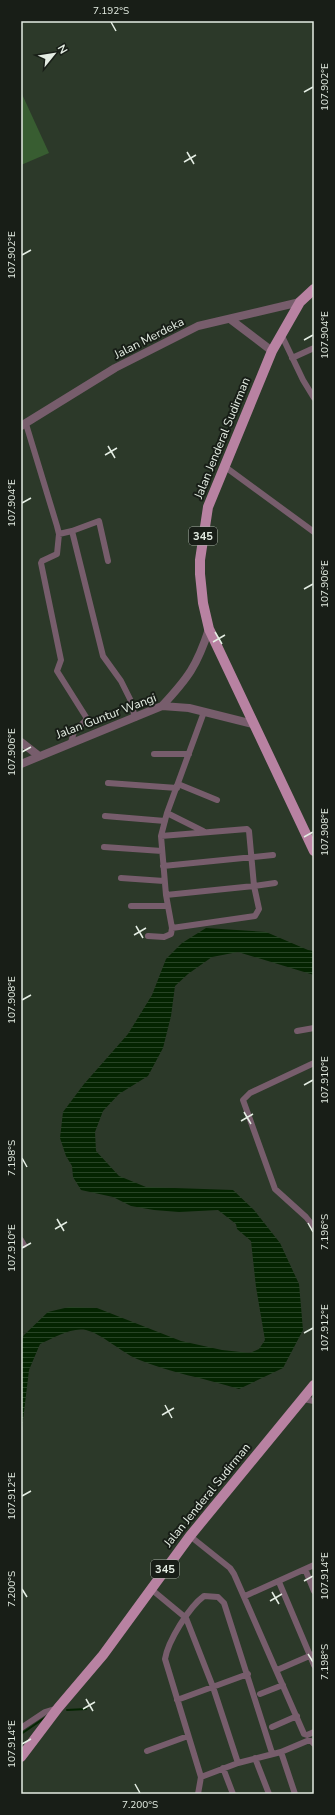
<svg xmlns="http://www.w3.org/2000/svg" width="335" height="1815" viewBox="0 0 335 1815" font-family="'Nunito Sans',sans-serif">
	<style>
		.green { fill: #385d31 }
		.water { fill: url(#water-rules) }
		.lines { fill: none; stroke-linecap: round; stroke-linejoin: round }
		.stream { stroke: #042401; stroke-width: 2 }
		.minor { stroke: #775d6c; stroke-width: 6 }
		.tertiary { stroke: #775d6c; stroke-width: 8 }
		.primary { stroke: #b882a2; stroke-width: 10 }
		.ticks { fill: none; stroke: #e4ede3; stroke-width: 1.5 }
		.labels { text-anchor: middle; stroke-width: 4; stroke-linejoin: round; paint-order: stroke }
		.shield { fill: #181e17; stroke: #a7afa6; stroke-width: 1 }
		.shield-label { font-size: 11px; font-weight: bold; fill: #e4ede3 }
		.street-label { font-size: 12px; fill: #e4ede3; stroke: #181e17 }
		.neatline { fill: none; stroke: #e4ede3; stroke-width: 1.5 }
		.ticks-label { font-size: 10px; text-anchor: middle; fill: #e4ede3 }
	</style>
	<defs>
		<pattern id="water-rules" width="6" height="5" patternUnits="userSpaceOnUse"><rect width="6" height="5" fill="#042401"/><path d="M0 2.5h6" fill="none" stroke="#284426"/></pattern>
	</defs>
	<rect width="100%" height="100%" fill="#2c3929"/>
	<path class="green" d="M21,92l28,61 -28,12z"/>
	<path class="water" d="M206,928l60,4 42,18 6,1v24l-76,-23 -26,5 -24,17 -13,12 -4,30 -8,32 -15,28 -29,18 -16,17 -8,21 1,19 23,25 27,11 87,3 21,20 26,33 19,41 4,46 -20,38 -44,21c-34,-11 -69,-16 -102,-30 -16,-7 -35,-25 -51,-29 -15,-3 -32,8 -46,14l-11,26 -8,67v-96l3,-6 24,-23 21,-5 28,1 84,33 41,9 28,3 9,-4 6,-9 -9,-53 -5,-46 -14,-12 -1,-5 -18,-14 -39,2 -25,-2 -23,-4 -18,-9 -32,-7 -8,-13 -1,-11 -6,-10 -6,-18 3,-26 21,-28 44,-50 24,-39 14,-36 16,-16z"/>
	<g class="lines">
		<path class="stream" d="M67,1710l19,-1
			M21,1734l25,-17"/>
		<path class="minor" d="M281,334l22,46 11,18
			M292,358l22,-10
			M26,424l31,102 2,8 -2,20 -15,7 -1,2 20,97 -4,11 29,46v3l-12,12 -3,10
			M224,466l90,66
			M72,531l27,-10 9,40
			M59,534l13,-3 31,125 18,25 10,20 4,17
			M154,754h35
			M108,783l69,5
			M178,784l39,16
			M167,813l36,18
			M105,816l60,5
			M161,836l86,-7 2,2 5,55 -88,9 -5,-59 6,-23 37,-101
			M104,847l58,4
			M163,866l110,-11
			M121,878l43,3
			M166,895l6,33 83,-12 4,-7 -5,-23 21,-3
			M131,906h37
			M148,936l16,1 7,-3 1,-6
			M297,1031l17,-3
			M314,1063l-64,30 -7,7 32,89 31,28 8,10
			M21,1240l3,5
			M303,1399l11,2
			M190,1536l40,32 4,6 70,160 3,1 7,-3
			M305,1569l9,22
			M279,1582l35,83
			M151,1589l35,29 27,69 25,76
			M245,1596l69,-31
			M277,1670l37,-16
			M260,1694l23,-9
			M177,1700l71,-26
			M272,1727l25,-11
			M21,1728l24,-16 13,-4
			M147,1751l41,-15
			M281,1752l14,42
			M255,1758l14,36
			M223,1768l10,26
			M201,1777l37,-14 43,-11 26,-11h4l3,3
			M198,1794l3,-17 -36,-118c3,-18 24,-52 39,-63l14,1 6,6 48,150"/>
		<path class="tertiary" d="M230,319l42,32
			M21,426l94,-58 83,-42 102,-24
			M162,706c26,-28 35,-40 47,-77
			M21,742l18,14
			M21,764l141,-58 27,2 64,16"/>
		<path class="primary" d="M314,289l-14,13 -28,49 -64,156 -8,53v14l3,29 6,26 105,222
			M21,1757l37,-49 45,-53 87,-119 124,-151"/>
	</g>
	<path class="ticks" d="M111,22l5,9M304,92l9,-5M187,152l7,12M184,162l12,-7M22,255l9,-5M304,340l9,-5M108,446l7,12M105,455l12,-7M22,503l9,-5M304,589l9,-5M215,632l7,12M213,642l12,-7M22,752l9,-5M304,837l9,-5M136,926l7,12M134,935l12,-7M22,1000l9,-5M304,1085l9,-5M244,1112l7,12M241,1121l12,-7M22,1158l5,9M57,1219l7,12M308,1223l5,9M55,1229l12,-7M22,1248l9,-5M304,1333l9,-5M165,1405l7,13M162,1415l12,-7M22,1496l9,-5M304,1581l9,-5M22,1589l5,8M272,1592l7,12M270,1601l12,-7M308,1654l5,8M86,1699l7,12M83,1709l12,-7M22,1744l9,-5M135,1784l5,9"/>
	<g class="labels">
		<g class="shield">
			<rect x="189" y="527" width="28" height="18" rx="3"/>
			<rect x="151" y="1560" width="28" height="18" rx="3"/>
		</g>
		<g class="shield-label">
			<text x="203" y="540">345</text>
			<text x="165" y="1573">345</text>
		</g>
		<g class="street-label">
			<text transform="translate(149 338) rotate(-27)" y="4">Jalan Merdeka</text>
			<text transform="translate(222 438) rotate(-68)" y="4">Jalan Jenderal Sudirman</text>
			<text transform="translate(106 716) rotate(-21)" y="4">Jalan Guntur Wangi</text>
			<text transform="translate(207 1495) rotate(-51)" y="4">Jalan Jenderal Sudirman</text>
		</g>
	</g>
	<rect width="335" height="1815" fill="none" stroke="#181e17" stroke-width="44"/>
	<g transform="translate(54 54) rotate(60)" stroke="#181e17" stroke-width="3" paint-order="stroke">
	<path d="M0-3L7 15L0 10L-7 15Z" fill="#e4ede3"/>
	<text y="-6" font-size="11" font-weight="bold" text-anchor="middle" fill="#e4ede3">N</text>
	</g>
	<rect x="22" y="22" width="291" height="1771" class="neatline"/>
	<g class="ticks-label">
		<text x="111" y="14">7.192°S</text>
		<text transform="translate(324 87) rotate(-90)" y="4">107.902°E</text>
		<text transform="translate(11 255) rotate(-90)" y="4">107.902°E</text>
		<text transform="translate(324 335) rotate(-90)" y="4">107.904°E</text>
		<text transform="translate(11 503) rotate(-90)" y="4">107.904°E</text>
		<text transform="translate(324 584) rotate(-90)" y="4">107.906°E</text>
		<text transform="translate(11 752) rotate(-90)" y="4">107.906°E</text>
		<text transform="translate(324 832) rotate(-90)" y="4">107.908°E</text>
		<text transform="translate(11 1000) rotate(-90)" y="4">107.908°E</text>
		<text transform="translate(324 1080) rotate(-90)" y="4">107.910°E</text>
		<text transform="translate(11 1158) rotate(-90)" y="4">7.198°S</text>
		<text transform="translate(324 1232) rotate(-90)" y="4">7.196°S</text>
		<text transform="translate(11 1248) rotate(-90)" y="4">107.910°E</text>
		<text transform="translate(324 1328) rotate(-90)" y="4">107.912°E</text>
		<text transform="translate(11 1496) rotate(-90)" y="4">107.912°E</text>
		<text transform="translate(324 1576) rotate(-90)" y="4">107.914°E</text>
		<text transform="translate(11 1589) rotate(-90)" y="4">7.200°S</text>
		<text transform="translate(324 1662) rotate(-90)" y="4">7.198°S</text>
		<text transform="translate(11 1744) rotate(-90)" y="4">107.914°E</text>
		<text x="140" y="1808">7.200°S</text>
	</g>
</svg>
